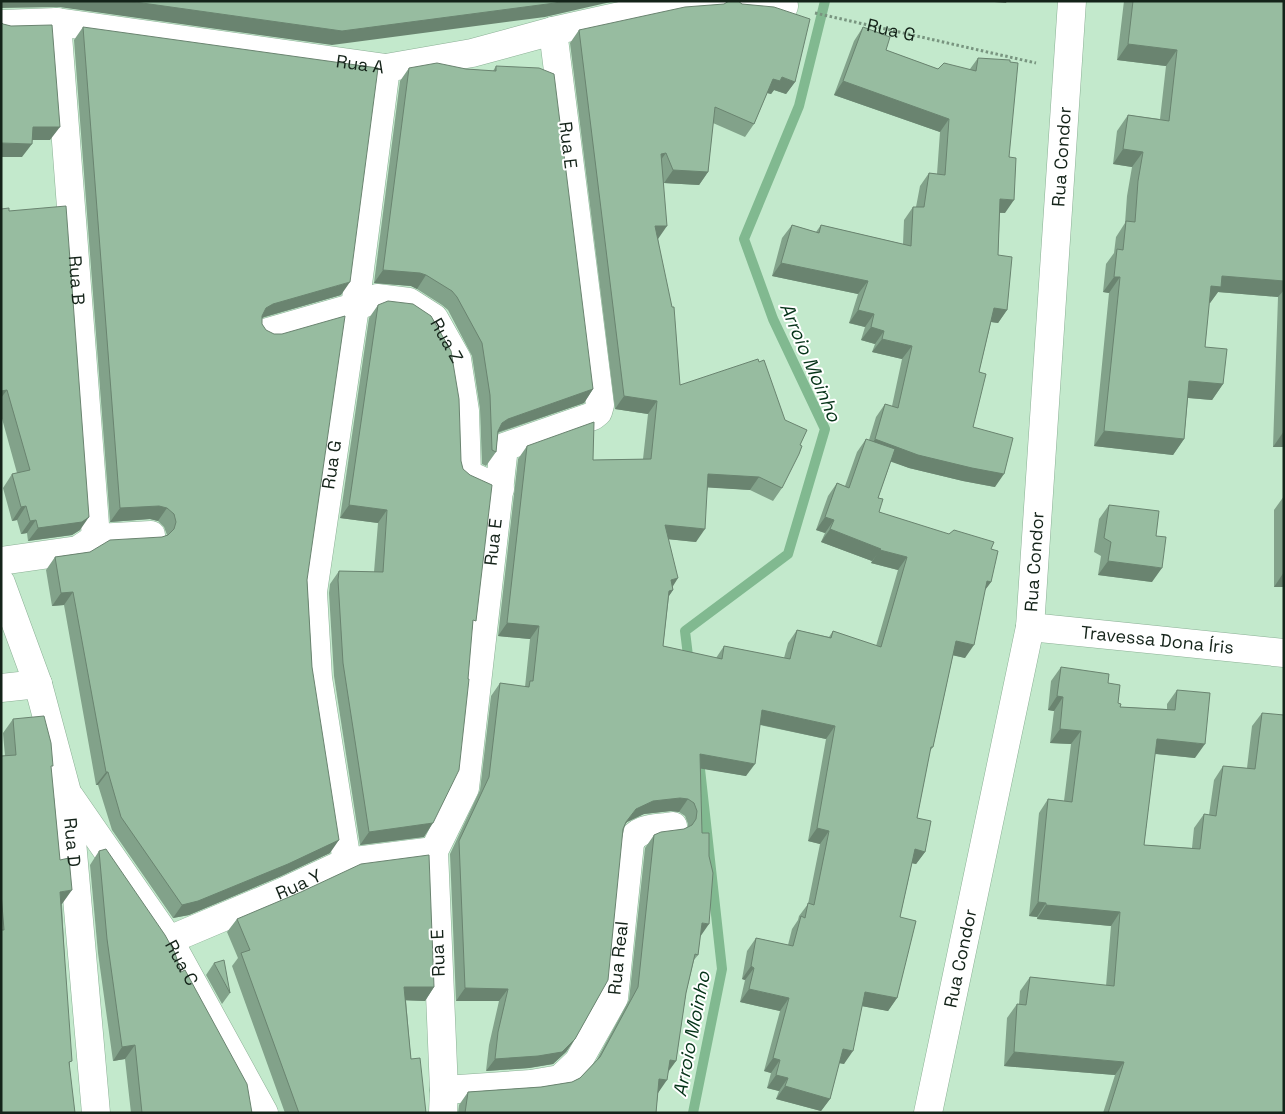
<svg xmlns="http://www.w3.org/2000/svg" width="1285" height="1114" viewBox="0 0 1285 1114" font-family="'Space Grotesk',sans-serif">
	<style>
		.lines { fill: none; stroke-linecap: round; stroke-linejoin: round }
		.stream { stroke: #81b990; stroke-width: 10 }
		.minor-casing { stroke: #8bb095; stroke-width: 29 }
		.path { stroke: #78947f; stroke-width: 3; stroke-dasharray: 2.5 2.5; stroke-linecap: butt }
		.minor { stroke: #fff; stroke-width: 28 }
		.wall { fill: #82a28a }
		.shaded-wall { fill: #6a8470 }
		.building { fill: #97bca0; stroke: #6a8470 }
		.labels { text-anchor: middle; stroke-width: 4; stroke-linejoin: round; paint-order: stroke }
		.street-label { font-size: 18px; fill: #142319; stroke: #fff }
		.water-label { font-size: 19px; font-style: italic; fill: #053318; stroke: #fff }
	</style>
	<rect width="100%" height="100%" fill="#c3e9cc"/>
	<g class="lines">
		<path class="stream" d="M689,664l-4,-33 103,-77 37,-125 -52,-110 -29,-80 55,-133 26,-105
			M693,1113l29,-144 -23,-209"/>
		<defs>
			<g id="minor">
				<path d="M735,1l49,5"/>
				<path id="s2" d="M57,22l39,516"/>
				<path id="s3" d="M1,24l56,-2 329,46 86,-15 81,-22 121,-27 40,-3"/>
				<path id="s4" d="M268,332l87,-25 22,-9 32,4 25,16 23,41 8,52 2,63 33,15"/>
				<path d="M1,561l77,-11 18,-12 55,-3"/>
				<path id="s5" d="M1,583l37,101 30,112 28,317"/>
				<path id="s6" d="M1030,627l254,26"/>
				<path d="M1,688l37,-4"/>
				<path id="s7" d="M70,797l99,143 95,173"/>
				<path id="s8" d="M347,862l-29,-184 -5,-86 42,-285 31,-239"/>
				<path id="s9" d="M169,940l116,-49 62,-29 87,-11"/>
				<path id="s10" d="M444,1090l87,-6 29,-5 18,-17 36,-64 16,-155c8,-17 26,-14 43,-17"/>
				<path id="s11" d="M443,1113l1,-23 -10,-239 31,-63 39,-341 89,-31 5,-4 2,-7 -47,-374"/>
				<path id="s12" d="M928,1113l102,-486 42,-626"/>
			</g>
		</defs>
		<use href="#minor" class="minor-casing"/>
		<path class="path" id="s1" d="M815,13l221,50"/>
		<use href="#minor" class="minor"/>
	</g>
	<path class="wall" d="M1124,1h160v446h-11l5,-150 -60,-5 -8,11h-1l-4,44 18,37 -11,16 -24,-2 -4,41 -11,16 -79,-9 15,-153 -6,-1 3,-28 8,-11 2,-16 9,-14 2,-27 5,-29 -19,-3 4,-33 11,-16 32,4 6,-53 -49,-6z
		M83,27l258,268 -79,23v6l45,256 5,87 18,186 -51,24 -90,38 -16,3 -61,-88 -14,-45h-2l-32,-180 -12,1 -6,-36 9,-13 35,-5 72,-15 4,-1 1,-1 -3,-8 -6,-6 -8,-2 -40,3 -36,-482z
		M863,27l23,23 52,19h32l8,-11 27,155h-5l-2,42 9,55 -9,13 -7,-1 -12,50 -6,55 22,60 -32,-6 -54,-13 -18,-7 -13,37 1,14 112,37v33l-6,8 -20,68 -12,-3 -20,92 -3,4 -13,67 8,34 -9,12 -4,-1 -12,54 -3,81 -9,13 -26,-5 -18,58 -5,-1 -9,36 -9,12 -45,-12 3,-8 -12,-3 4,-15 -7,-2 16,-60 -40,-9 5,-22 -3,-1 5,-28 9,-13 32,7 4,-16 6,-9 1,-4 9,-12 12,-60 -12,-3 18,-102 -66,-14 -14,51 -45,-8 -1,168 -2,19 -4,5 -8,33 -10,68 -7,10 -11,22 -2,20h-198l1,-8 9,-13 73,-5 31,-5 8,-4 16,-17 33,-61 16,-152 9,-13 30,-6 4,-2v-3l-3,-8 -6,-4 -8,-1 -27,3 -17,8 -2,3 -50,214 -9,13 -13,12 -24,4 -43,3 3,-26 10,-44h-43l-6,-147 30,-64 11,-94 9,-13 25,4 5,-48 -32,-3 20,-177 9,-13 66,14 50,-1 5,-45 -33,-5 -45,-366 9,-13 216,52 -9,12 -12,-4 -3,4 -4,-1 -13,31 -9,13 -32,-14 -5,49 -9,13 -35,-2 -6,56 22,146 102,103 -9,13 -23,-11 -42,-3 -12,55 -28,-3 5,51 -4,6 -6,50 53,12 8,-12 60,12 4,-15 9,-13 32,7 4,-6 43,15 22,-76 -27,-7 1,-2 -51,-19 4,-9 -9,-3 12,-34 9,-13 8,3 12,-34 9,-13 3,1 7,-23 9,-13 7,2 10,-47 -30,-7 3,-8 -14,-4 4,-13 -16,-4 9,-29 -86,-18 10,-38 10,-13 24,7 5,-7 82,19 1,-24 9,-13h3l4,-21 9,-13 8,1 3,-42 -106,-37 20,-54z
		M496,66l97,323 -9,14 -86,30 -2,19 -10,14 -4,-2 -2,-55 -8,-53 -24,-46 -6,-5 -25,-16 -6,-3 -37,-3 26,-202 9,-13 57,1 27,2z
		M1,209l79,321 -8,5 -44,6 -1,-8 -6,1 -4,-14 -5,1 -9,-33 9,-14 5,-1 -16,-58z
		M378,305l83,156 12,165 -49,211 -64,8 -26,-169 -5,-83 1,-9 9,-13 35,1 4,-49 -38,-5 29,-200z
		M1284,496v91h-10v-77z
		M1109,505l47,31 -4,46 -54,-7 3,-19 -7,-4 5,-33z
		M1061,667l47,16 12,24 47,2v-5l10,-14 18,68 -40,-4 -11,91 48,3 2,-20 10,-14 5,1 5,-35 9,-14 24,2 5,-42 10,-13 22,400h-181l12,-38 -111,-9 3,-48 10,-14h2l1,-13 10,-14 76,9 5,-60 -74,-7v-2l-8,-1 10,-103 9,-14 16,2 7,-57 -21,-1 4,-32 -6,-1 3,-29z
		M13,719l38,49 11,136 8,161 -69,48v-357h4l-2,-23z
		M99,851l82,121 71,141h-121l-6,-54 -12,2 -15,-108 -8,-88z
		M237,919l197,68 -9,14 -19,-1 5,59 15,54h-141l-53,-147 6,-8 -11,-26z
		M214,963l16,30 -8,11 -16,-29z"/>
	<path class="shaded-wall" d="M1,1h614l-70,16 -213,28 -273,-38 -58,1z
		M983,1h24l-1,2z
		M1128,44l49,6 -11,16 -49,-6z
		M782,77l13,5 -9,12 -12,-4 -3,4 -7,-2 9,-13z
		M843,81l106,38 -9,13 -106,-37z
		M33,127h27l-10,13h-27z
		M1,143l31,1 -10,13h-21z
		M1123,149l20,3 -11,15 -19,-3z
		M666,153l-9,12 4,-11z
		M673,170l35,2 -9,13 -35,-2z
		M1000,199l14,1 -9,13 -14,-1z
		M655,226h12l-9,13h-12z
		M781,263l87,18 -10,13 -86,-18z
		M383,270l37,3 6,2 -9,14 -6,-3 -37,-3z
		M1222,276l62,5v9l-6,7 -60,-5 -8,11 -10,-1 11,-16z
		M1114,277h6l-11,16 -6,-1z
		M350,282l-9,13 -77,22 -8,5 10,-14 7,-4z
		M994,308l13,2 -9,13 -13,-2z
		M858,310l16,4 -9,13 -16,-4z
		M871,327l13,4 -9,13 -14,-4z
		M882,339l30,7 -10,13 -30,-7z
		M1189,381l34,3 -11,16 -34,-3z
		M593,389l-9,14 -86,29 -6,5 10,-14 6,-4z
		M7,390l-6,8v-7z
		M624,396l33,5 -9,13 -33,-5z
		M1104,431l80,8 -11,16 -79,-9z
		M1284,431v16h-11z
		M875,439l129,35 -9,13 -32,-6 -54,-13 -43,-15z
		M708,474l51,3 -9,13 -51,-3z
		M349,505l38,5 -9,13 -38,-5z
		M26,506l-9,14 -5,1 9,-14z
		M159,506l8,2 -9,13 -8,-2 -40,3 10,-14z
		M89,517l-9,13 -8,5 -44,6 10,-13z
		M825,517l9,3 -9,13 -9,-3z
		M36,520l-9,13 -6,1 9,-13z
		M665,525l40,4 -9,13 -40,-4z
		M830,529l51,20 -9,12 -51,-19z
		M880,550l27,7 -9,13 -27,-7z
		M1108,561l54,7 -10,14 -54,-7z
		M1284,572v15h-10z
		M678,578l-8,13 3,-1 -9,13 7,-23z
		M987,581l4,1 -9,12z
		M73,592l-9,13 -12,1 9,-13z
		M507,623l32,3 -9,13 -32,-3z
		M956,641l18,4 -9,13 -18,-4z
		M1057,696l6,1 -9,14 -6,-1z
		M762,710l73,16 -9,13 -73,-16z
		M1060,729l21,2 -10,13 -21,-1z
		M1157,739l48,5 -10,14 -47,-5z
		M700,754l55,10 -9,12 -55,-9z
		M106,772h2l-10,13h-2z
		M680,798l8,1 -9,13 -8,-1 -27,3 -17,8 -10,13 9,-13 10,-13 17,-8z
		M433,823l-9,14 -64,8 9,-13z
		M817,828l12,3 -9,13 -12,-3z
		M339,840l-9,13 -51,24 -90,38 -16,3 9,-13z
		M915,849l10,3 -9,12 -10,-2z
		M72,890l-10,14 -11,1 9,-13z
		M1038,902l8,1 -9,14 -8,-1z
		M1046,905l74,7 -9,14 -74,-7z
		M702,923l7,1 -9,13z
		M751,966l3,2 -9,12 -3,-1z
		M404,987h30l-9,14 -30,-1z
		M465,988l43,1 -9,12h-43z
		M749,989l40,9 -9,13 -40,-9z
		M865,992l32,6 -9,13 -32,-6z
		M575,1039l-9,13 -13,12 -24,4 -43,3 9,-12z
		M135,1045l-10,14 -12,2 9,-14z
		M843,1049l10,2 -9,13 -10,-2z
		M1014,1052l110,10 -9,13 -111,-9z
		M773,1058l7,2 -9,13 -7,-2z
		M670,1060l6,1 -10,13z
		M776,1075l12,3 -9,13 -12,-3z
		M659,1079l8,1 -9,13 -8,-2z
		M785,1086l45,13 -9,12 -45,-12z"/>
	<path class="building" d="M128,1h436l-9,2 -213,28z
		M729,1h9l4,3 32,3 36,12 -15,63 -13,-5 -2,4 -7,-2 -19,45 -39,-17 -7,65 -35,-2 -7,-17 -5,1 6,72h-12l17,81h2l6,78 78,-26 1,3 5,-2 21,60 22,10 -7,15 2,1 -3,8 -17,34 -23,-11 -51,-3 -3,55 -40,-4 13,53 -7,2 2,10 -4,1 -6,55 59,13 2,-13 66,13 7,-29 34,8 2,-7 48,16 26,-90 -27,-7 1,-1 -51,-20 4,-9 -9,-3 12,-34 12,5 17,-49 29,10 -17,49 5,1 -4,13 70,22 5,-4 40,12 -3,7 7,2 -7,31 -4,-1 -13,64 -18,-4 -23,106h-2l-14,71 14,3 -6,31 -10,-3 -15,68 16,4 -19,77 -32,-6 -12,59 -10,-2 -13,50 -45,-13 3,-8 -12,-3 4,-15 -7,-2 16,-60 -40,-9 5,-21 -3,-2 5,-28 37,8 8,-30 4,2 3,-15 6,2 15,-74 -12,-3 18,-102 -73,-16 -7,54 -55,-10 2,79h7v23l4,17 -4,51 -7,-1 -4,32 -3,-1 -9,39 -10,68 -6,-1 -3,20 -8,-1 -3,34h-191l3,-21 73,-5 31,-5 8,-4 20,-21 38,-70 16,-152 7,-3 23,-3 8,-4 4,-6 1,-8 -3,-8 -6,-4 -8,-1 -27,3 -17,8 -10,13 -3,7 -15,151 -33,59 -13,13 -24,4 -43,3 3,-27 10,-43 -43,-1 -6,-147 30,-64 11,-94 29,4 1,-6h3l6,-55 -32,-3 20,-177 67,-24 -1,38 58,-1 6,-58 -33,-5 -45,-366 106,-23 39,-3z
		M1133,1h151v280l-62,-5 -1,11 -10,-1 -6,61 22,2 -4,35 -34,-3 -5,58 -80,-8 16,-154h-6l3,-28 6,1 3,-29 9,1 3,-41 5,-29 -20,-3 5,-34 41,6 8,-71 -49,-6z
		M1,22l2,2 8,2 41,-1 8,102h-27l-1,17 -31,-1z
		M83,27l295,41 -28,214 -77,22 -7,4 -4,8v8l4,6 8,4h8l63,-18 -38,264 5,87 27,173 -51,24 -90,37 -16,4 -61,-88 -13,-45h-2l-33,-180 -12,1 -6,-36 35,-5 20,-12 52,-3 6,-2 6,-6 2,-7 -2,-8 -7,-6 -8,-2 -39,2z
		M863,27l27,10 -4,13 52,19 6,-6 32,8 2,-13 32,2v2l8,1 -9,94 7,1 -2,42 -14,-1 -2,56 14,2 -5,53 -13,-2 -15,64 7,2 -13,53 40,11 -9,36 -32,-6 -54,-13 -43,-16 10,-35 13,4 14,-62 -30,-7 2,-8 -13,-4 3,-13 -16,-4 10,-29 -87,-18 11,-38 27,8 2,-8 90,21 2,-39h11l5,-34 16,2 4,-56 -106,-38z
		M437,63l29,6 30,2v-5l43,2 15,6 39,315 -85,30 -6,4 -4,8 -2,21 -4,-2 -2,-55 -8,-52 -25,-46 -5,-6 -26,-16 -6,-2 -37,-3 26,-202z
		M66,206l23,311 -7,5 -44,6 -2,-8 -6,1 -4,-15 -5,1 -9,-33 18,-4 -23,-80 -6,1v-182l8,-1v3z
		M388,301l25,3 18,12 20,35 8,48 2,62 2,8 7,6 22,10 -16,136 -3,-1 -5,59h1l-10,91 -26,53 -64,9 -26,-169 -5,-83 1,-9 44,1 4,-62 -38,-5 29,-200z
		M1109,505l50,6 -3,25 10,1 -4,31 -54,-7 3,-19 -7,-4z
		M1061,667l48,7 -1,9 12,2 -2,18 3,1 -1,3 55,3 2,-20 33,3 -5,51 -48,-5 -13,106 56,4 4,-35 12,2 7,-50 32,3 7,-56 22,2v398h-176l16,-51 -110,-10 3,-48 9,1 4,-28 84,9 6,-74 -74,-7v-2l-8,-1 10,-103 24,3 9,-71 -21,-2 3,-32 -6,-1z
		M44,716l7,27 2,23h-2l9,94 9,-2 3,32 -12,2 12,169 -3,1 6,51h-74v-183h3l-3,-37v-137l15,-1 -3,-36z
		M106,849l59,86 10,18 6,19 4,-2 62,114 5,29h-110l-7,-68 -13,2 -15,-108 -8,-88z
		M429,855l5,132h-30l7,72 9,-1 6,55h-127l-58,-160 9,-3 -13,-31 64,-27 60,-28z
		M224,960l6,33 -16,-30z"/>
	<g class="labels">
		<g class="street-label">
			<text dy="6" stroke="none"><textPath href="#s1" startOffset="78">Rua G</textPath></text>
			<text dy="6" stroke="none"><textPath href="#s3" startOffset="362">Rua A</textPath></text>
			<text transform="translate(568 145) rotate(83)" y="6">Rua E</text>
			<text dy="6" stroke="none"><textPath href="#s12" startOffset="968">Rua Condor</textPath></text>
			<text dy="6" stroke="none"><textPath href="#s2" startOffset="259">Rua B</textPath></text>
			<text dy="6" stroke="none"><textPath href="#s4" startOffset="202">Rua Z</textPath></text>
			<text dy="6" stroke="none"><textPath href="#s8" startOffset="401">Rua G</textPath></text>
			<text dy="6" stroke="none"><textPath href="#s11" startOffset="580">Rua E</textPath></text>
			<text dy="6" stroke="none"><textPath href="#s12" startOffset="562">Rua Condor</textPath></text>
			<text dy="6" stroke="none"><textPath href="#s6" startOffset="128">Travessa Dona Íris</textPath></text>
			<text dy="6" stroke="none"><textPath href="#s5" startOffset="270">Rua D</textPath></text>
			<text dy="6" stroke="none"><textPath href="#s9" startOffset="141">Rua Y</textPath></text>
			<text transform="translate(438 953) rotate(-92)" y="6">Rua E</text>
			<text dy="6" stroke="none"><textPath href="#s10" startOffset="255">Rua Real</textPath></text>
			<text dy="6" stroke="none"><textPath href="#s12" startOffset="158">Rua Condor</textPath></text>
			<text dy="6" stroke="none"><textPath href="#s7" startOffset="200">Rua C</textPath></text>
		</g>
		<g class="water-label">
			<text transform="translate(811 362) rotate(67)" y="7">Arroio Moinho</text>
			<text transform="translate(691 1034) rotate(-79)" y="7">Arroio Moinho</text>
		</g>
	</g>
	<rect width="1285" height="1114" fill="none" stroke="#142319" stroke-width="5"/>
</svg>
